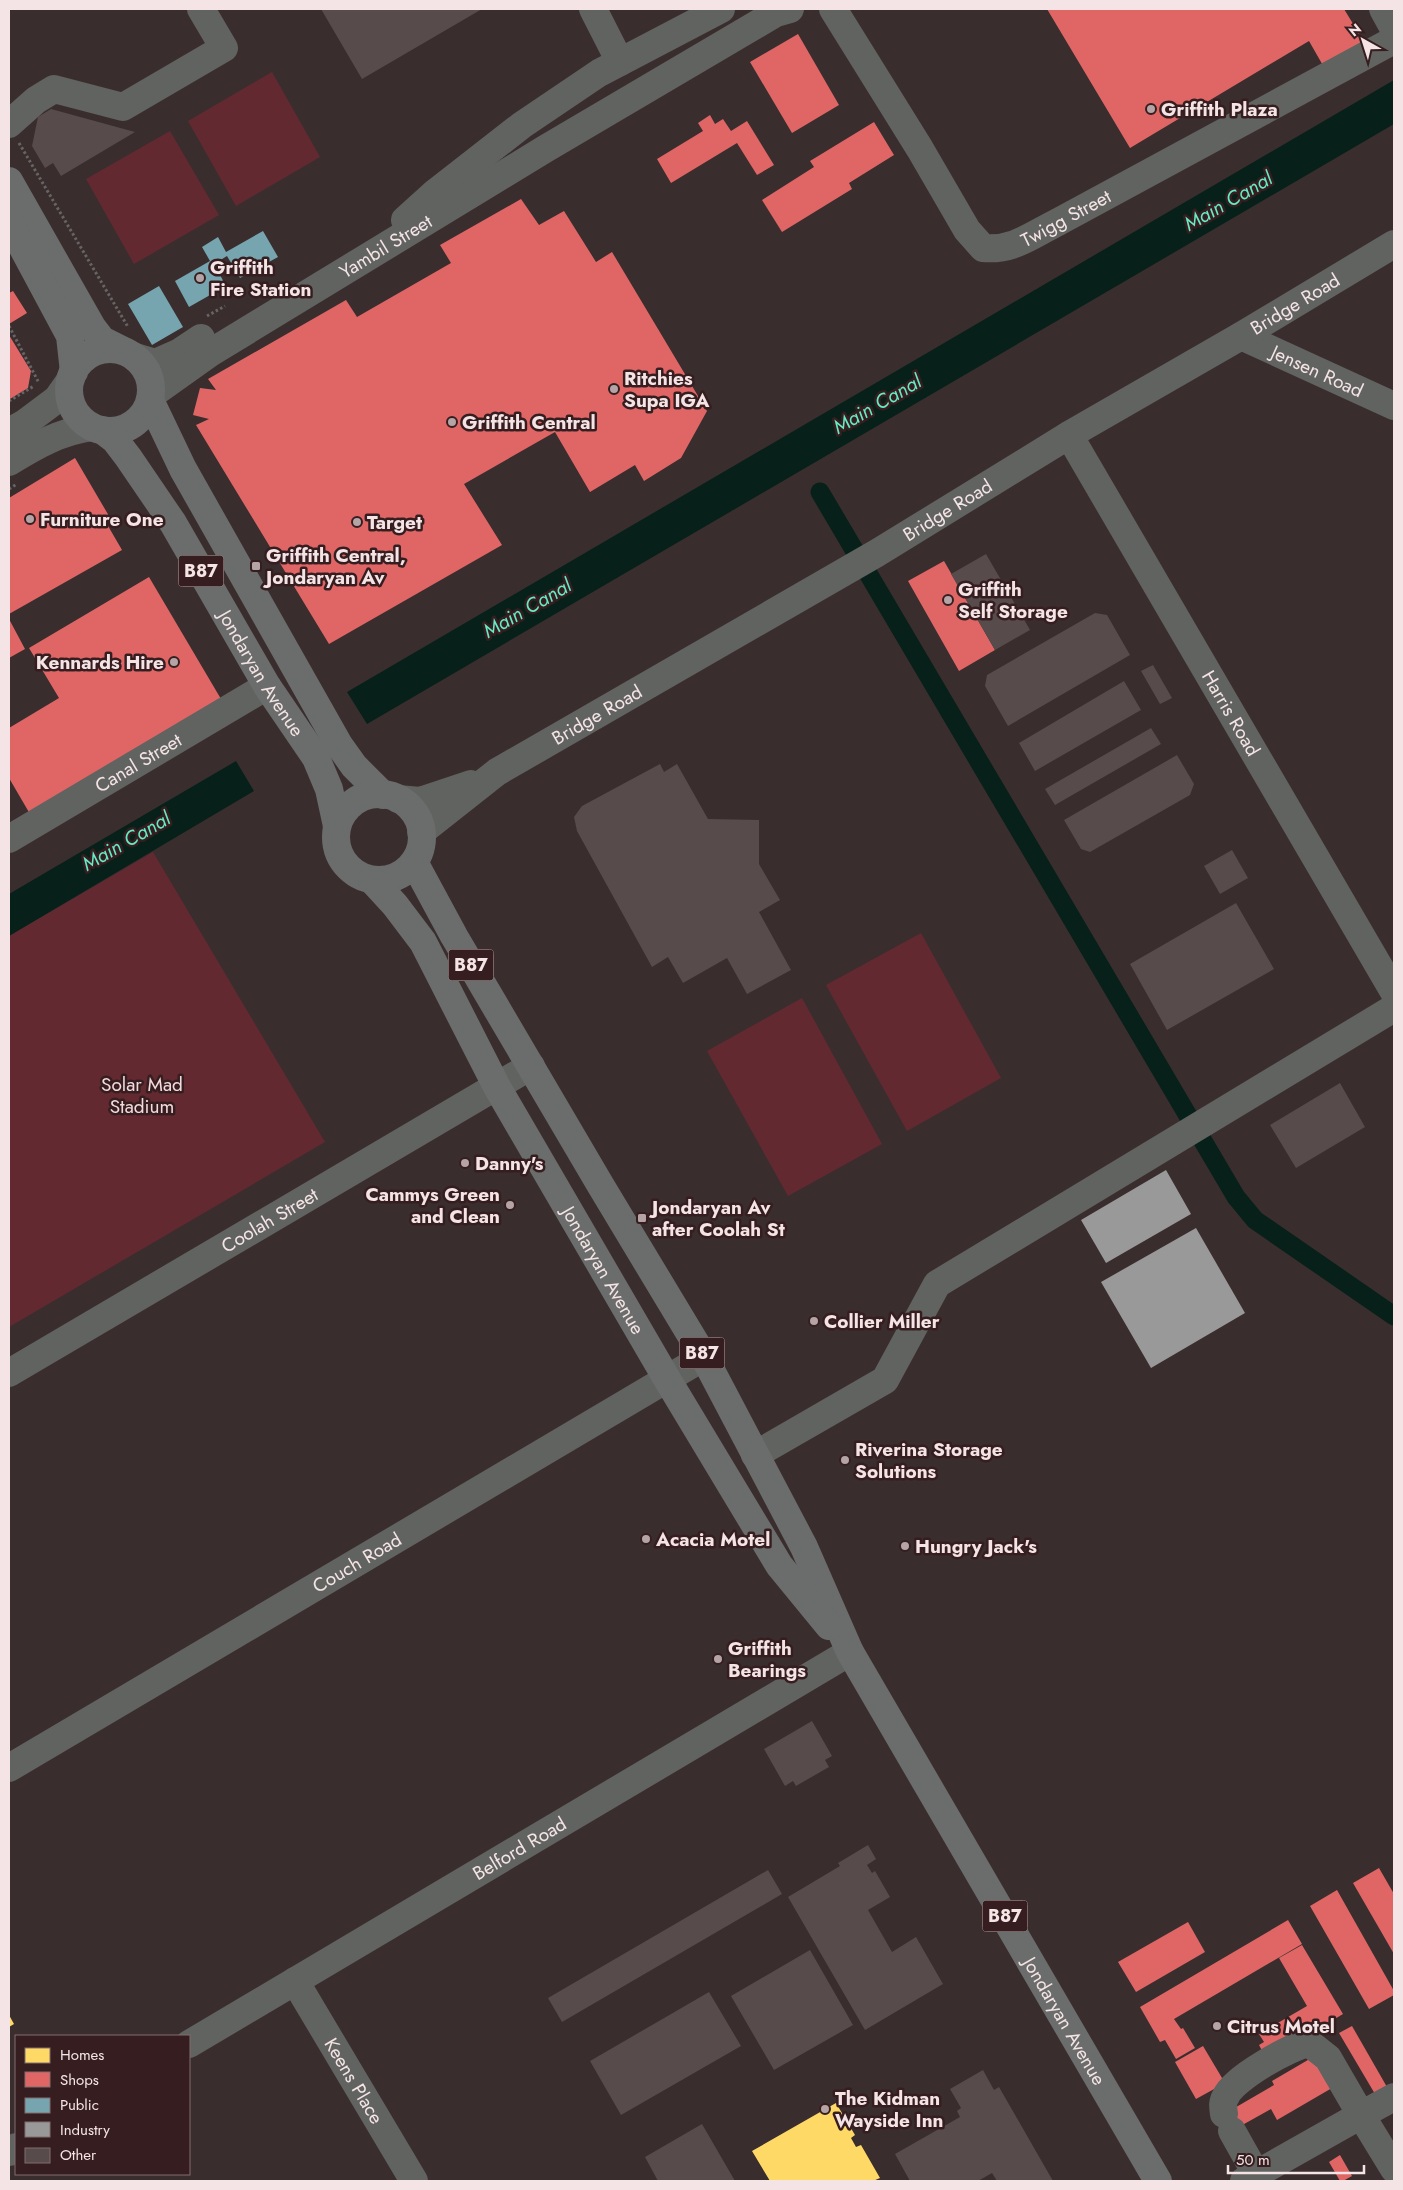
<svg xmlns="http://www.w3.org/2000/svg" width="1403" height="2190" viewBox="0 0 1403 2190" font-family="Jost,sans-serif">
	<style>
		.green { fill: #632931 }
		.water { fill: #07211a }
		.homes { fill: #ffd966 }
		.shops { fill: #e06666 }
		.public { fill: #76a5af }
		.industry { fill: #999 }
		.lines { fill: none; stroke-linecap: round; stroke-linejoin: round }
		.canal { stroke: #07211a; stroke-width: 19 }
		.building { fill: #574b4c }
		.path { stroke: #666464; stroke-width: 3; stroke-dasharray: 2.5 2.5; stroke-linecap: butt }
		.minor { stroke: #616361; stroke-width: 28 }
		.major { stroke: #6a6d6b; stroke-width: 28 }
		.poi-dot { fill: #b4a4a5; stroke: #361e20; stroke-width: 2 }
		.labels { text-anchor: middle; stroke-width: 5; stroke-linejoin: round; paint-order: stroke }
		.shield { fill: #361e20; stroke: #bca9aa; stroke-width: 1 }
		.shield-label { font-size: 18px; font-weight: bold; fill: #f5e4e5 }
		.poi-label { font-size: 19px; font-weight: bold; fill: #f5e4e5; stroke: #361e20; text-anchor: start }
		.street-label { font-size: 19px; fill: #f5e4e5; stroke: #361e20 }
		.park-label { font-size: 19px; fill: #f3dbdd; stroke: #361e20 }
		.water-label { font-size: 20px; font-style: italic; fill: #66ebc7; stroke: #361e20 }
	</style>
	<rect width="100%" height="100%" fill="#3a2d2e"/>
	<path class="green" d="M272,72l48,85 -84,49 -48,-85z
		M170,131l49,84 -85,49 -48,-85z
		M153,852l172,290 -316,185v-391z
		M921,933l80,145 -94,53 -81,-146z
		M802,998l80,146 -94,52 -81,-145z"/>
	<path class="water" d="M1394,80v44l-1027,600 -20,-32z
		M236,761l18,30 -245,145v-42z"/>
	<path class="homes" d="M9,2015l5,9 -5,3z
		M836,2103l19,32 -4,3 5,9 5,-2 19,33 -7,3h-103l-18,-30z"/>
	<path class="shops" d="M1047,9h297l22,36 -41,24 -16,-28 -179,107z
		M798,34l41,71 -47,28 -42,-71z
		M710,115l5,9 8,-5 8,12 16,-10 27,44 -17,10 -20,-32 -66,40 -14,-24 46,-28 -5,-8z
		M874,122l20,33 -45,28 3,6 -70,43 -20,-32 52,-33 -4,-6z
		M521,199l18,26 25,-14 32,51 16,-10 95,159 -26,47 -37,23 -9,-16 -45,27 -35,-60 -91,52 38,61 -173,99 -133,-219 13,-6 -16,-4 7,-27 16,2 -8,-11 138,-79 11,17 94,-54 -11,-18z
		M13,291l14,22 -18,11v-31z
		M9,335l22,36 -3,17 -18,11z
		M75,458l34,58 -5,3 18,31 -113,64v-116z
		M944,561l51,89 -36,21 -51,-90z
		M149,577l72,122 -191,115 -21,-36v-50l50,-30 -30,-50z
		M9,619l16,30 -16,9z
		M1379,1868l15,26v60l-41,-71z
		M1337,1890l57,101v4l-25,14 -59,-103z
		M1288,1920l14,24 -128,75 7,10 2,-1 12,20 -19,11 -11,-19 -5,2 -20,-35z
		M1188,1922l17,30 -69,40 -18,-30z
		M1302,1945l41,69 -76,46 -8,-15 5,-3 -5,-8 48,-28 -28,-48z
		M1352,2026l35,61 -12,7 -36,-61z
		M1203,2046l22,37 -29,16 -21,-37z
		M1313,2057l19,31 -55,32 -6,-11 -43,24 -9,-16 55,-32 -2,-4z
		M1340,2155l12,21 -9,5h-3l-11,-19z"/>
	<path class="public" d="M263,231l15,26 -38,21 -13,-22 -13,8 12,22 -37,21 -14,-26 35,-20 -8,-14 16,-10 8,15z
		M159,286l24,41 -31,18 -24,-41z"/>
	<path class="industry" d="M1166,1170l25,44 -85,49 -25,-43z
		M1196,1228l49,85 -94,55 -50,-86z"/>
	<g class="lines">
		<path class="canal" d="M820,492l416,705 19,23 139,96"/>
	</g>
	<path class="building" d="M321,9h161l-120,70z
		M51,109l84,23 -74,44 -8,-13 -8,5 -13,-22 6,-29z
		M986,554l44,76 -35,20 -44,-76z
		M1095,613l12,2 23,40 -122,71 -23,-40 2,-11z
		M1153,665l19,33 -12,6 -19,-33z
		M1124,681l17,29 -106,61 -16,-28z
		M1151,728l10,16 -106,61 -10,-16z
		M1177,755l17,29 -4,11 -100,57 -9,-3 -17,-29z
		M660,764l4,8 13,-8 31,55 51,1v44l21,36 -21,12 32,58 -44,24 -20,-36 -44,25 -15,-26 -16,10 -75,-136 -3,-14 8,-11z
		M1232,850l16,28 -28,16 -16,-28z
		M1236,903l38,66 -107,61 -37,-66z
		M1340,1083l25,44 -69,41 -26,-43z
		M812,1721l20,35 -7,4 4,7 -33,19 -3,-5 -8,5 -21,-37z
		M868,1845l8,14 -9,6 5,8 3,-2 15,26 -22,13 24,42 24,-15 27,47 -78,46 -77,-133 52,-31 -2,-3z
		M768,1870l14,24 -220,128 -14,-24z
		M810,1950l43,75 -79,45 -43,-74z
		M709,1992l32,54 -120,69 -31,-54z
		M983,2070l11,20 5,-3 54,94h-56l-5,-8 -14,8h-68l-15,-27 65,-37 -3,-6 4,-3 -11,-19z
		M702,2124l33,57h-77l-13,-24z"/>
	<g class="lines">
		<path class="path" d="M19,143l109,184
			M207,316l18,-10
			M9,326l30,57
			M9,401l25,-15
			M9,489l8,-5"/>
		<g class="minor">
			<path d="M593,9l27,53"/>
			<path id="s1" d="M833,9l87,140 47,81 16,18c30,3 49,-13 75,-26l336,-182"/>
			<path d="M1383,9l11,20"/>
			<path d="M9,124l27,-24 18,-11 69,18 101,-59 -23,-39"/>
			<path d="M405,220l31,-28 86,-67 77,-52 122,-64"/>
			<path id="s2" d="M1241,336l153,70"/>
			<path d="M135,357l20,6 25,-11 21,-14"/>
			<path id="s3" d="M151,395l59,-42 335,-204 231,-136 14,-4"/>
			<path d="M9,432l16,-9 32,-24 14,-20"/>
			<path id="s4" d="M1069,435l325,557"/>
			<path d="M9,462c28,-17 50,-30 83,-35"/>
			<path d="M398,799l22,2 51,-17"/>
			<path id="s5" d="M421,832l76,-60 380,-219 192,-118 172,-99 153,-92"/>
			<path id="s6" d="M9,839l258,-153"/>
			<path id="s7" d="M9,1373l522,-307"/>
			<path d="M755,1455l130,-75 52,-96 457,-276"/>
			<path id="s8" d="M9,1768l695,-411"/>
			<path id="s9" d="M295,1981l119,200"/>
			<path id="s10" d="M189,2044l661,-392"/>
			<path d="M1224,2114c-1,-7 -2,-12 2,-18 8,-18 65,-50 83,-53l19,15 33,57 33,-18"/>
			<path d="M1232,2131l28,50"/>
			<path d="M9,2152l7,-5"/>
			<path d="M1244,2181l117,-66 33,54"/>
		</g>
		<g class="major">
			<path d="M9,181l83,146 10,13 24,12"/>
			<path d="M9,222l61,114 4,36"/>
			<circle cx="110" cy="390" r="41"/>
			<path d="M150,400l33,69 156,276 15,21 29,29"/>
			<path id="s11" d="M102,430l13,10 13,17 45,66 94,163 49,72 13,31 8,37"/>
			<circle cx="379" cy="837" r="43"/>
			<path id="s12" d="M414,862l40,74 147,250 103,171 100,190 46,105 308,529"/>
			<path id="s13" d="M372,880l23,25 28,37 74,145 170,292 112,186 50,61"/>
		</g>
	</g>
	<g class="poi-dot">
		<circle cx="1151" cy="109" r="5"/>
		<circle cx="200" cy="278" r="5"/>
		<circle cx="614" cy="389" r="5"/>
		<circle cx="452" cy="422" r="5"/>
		<circle cx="30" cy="519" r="5"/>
		<circle cx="357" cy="522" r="5"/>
		<rect x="251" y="561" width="10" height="10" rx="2.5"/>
		<circle cx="948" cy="600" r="5"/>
		<circle cx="174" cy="662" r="5"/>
		<circle cx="465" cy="1163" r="5"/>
		<circle cx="510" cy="1205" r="5"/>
		<rect x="637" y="1213" width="10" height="10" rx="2.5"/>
		<circle cx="814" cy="1321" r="5"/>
		<circle cx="845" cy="1460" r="5"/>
		<circle cx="646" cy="1539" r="5"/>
		<circle cx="905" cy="1546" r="5"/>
		<circle cx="718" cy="1659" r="5"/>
		<circle cx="1217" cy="2026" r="5"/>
		<circle cx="825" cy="2109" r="5"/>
	</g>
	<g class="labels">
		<g class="shield">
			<rect x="178.5" y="555.5" width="45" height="31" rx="4"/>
			<rect x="448.5" y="949.5" width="45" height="31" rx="4"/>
			<rect x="679.5" y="1337.5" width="45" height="31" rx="4"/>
			<rect x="982.5" y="1900.5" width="45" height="31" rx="4"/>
		</g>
		<g class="shield-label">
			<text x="201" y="577">B87</text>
			<text x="471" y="971">B87</text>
			<text x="702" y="1359">B87</text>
			<text x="1005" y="1922">B87</text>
		</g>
		<g class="poi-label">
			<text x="1161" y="116">Griffith Plaza</text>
			<text x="210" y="274">Griffith<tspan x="210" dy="22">Fire Station</tspan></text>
			<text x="624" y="385">Ritchies<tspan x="624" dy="22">Supa IGA</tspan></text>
			<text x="462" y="429">Griffith Central</text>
			<text x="40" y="526">Furniture One</text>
			<text x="367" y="529">Target</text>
			<text x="266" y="562">Griffith Central,<tspan x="266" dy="22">Jondaryan Av</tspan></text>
			<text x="958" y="596">Griffith<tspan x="958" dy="22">Self Storage</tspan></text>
			<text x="164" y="669" text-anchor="end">Kennards Hire</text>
			<text x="475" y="1170">Danny's</text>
			<text x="500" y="1201" text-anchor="end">Cammys Green<tspan x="500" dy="22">and Clean</tspan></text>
			<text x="652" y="1214">Jondaryan Av<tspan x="652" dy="22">after Coolah St</tspan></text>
			<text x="824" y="1328">Collier Miller</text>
			<text x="855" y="1456">Riverina Storage<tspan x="855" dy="22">Solutions</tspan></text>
			<text x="656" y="1546">Acacia Motel</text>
			<text x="915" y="1553">Hungry Jack's</text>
			<text x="728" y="1655">Griffith<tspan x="728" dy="22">Bearings</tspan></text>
			<text x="1227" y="2033">Citrus Motel</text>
			<text x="835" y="2105">The Kidman<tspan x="835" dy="22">Wayside Inn</tspan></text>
		</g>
		<g class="street-label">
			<text dy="7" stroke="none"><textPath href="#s1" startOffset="372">Twigg Street</textPath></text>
			<text dy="7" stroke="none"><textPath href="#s3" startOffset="278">Yambil Street</textPath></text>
			<text dy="7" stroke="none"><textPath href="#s5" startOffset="1022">Bridge Road</textPath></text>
			<text dy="7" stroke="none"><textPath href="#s2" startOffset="84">Jensen Road</textPath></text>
			<text dy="7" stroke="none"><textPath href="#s5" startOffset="618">Bridge Road</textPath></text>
			<text dy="7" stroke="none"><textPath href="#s11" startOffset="292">Jondaryan Avenue</textPath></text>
			<text dy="7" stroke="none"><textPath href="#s5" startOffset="212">Bridge Road</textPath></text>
			<text dy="7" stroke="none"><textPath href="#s4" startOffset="322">Harris Road</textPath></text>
			<text dy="7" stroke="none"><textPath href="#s6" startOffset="150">Canal Street</textPath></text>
			<text dy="7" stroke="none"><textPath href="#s7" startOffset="302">Coolah Street</textPath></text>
			<text dy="7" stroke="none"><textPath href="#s13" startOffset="455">Jondaryan Avenue</textPath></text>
			<text dy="7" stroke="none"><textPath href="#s8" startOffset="404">Couch Road</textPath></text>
			<text dy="7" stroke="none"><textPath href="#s10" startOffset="384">Belford Road</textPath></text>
			<text dy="7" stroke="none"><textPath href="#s12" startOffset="1330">Jondaryan Avenue</textPath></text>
			<text dy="7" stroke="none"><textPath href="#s9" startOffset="116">Keens Place</textPath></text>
		</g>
		<g class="park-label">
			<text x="142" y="1091">Solar Mad<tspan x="142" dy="22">Stadium</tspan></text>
		</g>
		<g class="water-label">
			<text transform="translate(1228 201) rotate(-30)" y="7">Main Canal</text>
			<text transform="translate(877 404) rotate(-30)" y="7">Main Canal</text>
			<text transform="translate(527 608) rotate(-30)" y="7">Main Canal</text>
			<text transform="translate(126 841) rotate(-30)" y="7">Main Canal</text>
		</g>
	</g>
	<rect width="1403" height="2190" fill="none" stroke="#f5e4e5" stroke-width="20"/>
	<rect x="15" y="2035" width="175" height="140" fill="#361e20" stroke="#826d6f"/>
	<rect x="25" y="2048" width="25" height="15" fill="#ffd966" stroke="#826d6f"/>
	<text x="60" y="2060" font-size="15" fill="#f5e4e5">Homes</text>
	<rect x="25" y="2072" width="25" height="15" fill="#e06666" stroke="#826d6f"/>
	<text x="60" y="2085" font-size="15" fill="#f5e4e5">Shops</text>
	<rect x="25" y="2098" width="25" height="15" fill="#76a5af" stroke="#826d6f"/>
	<text x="60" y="2110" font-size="15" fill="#f5e4e5">Public</text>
	<rect x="25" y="2122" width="25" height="15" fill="#999999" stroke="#826d6f"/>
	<text x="60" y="2135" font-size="15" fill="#f5e4e5">Industry</text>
	<rect x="25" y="2148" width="25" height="15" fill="#574b4c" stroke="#826d6f"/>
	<text x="60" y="2160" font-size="15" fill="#f5e4e5">Other</text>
	<g transform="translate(1363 40) rotate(321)" stroke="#361e20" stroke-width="4" paint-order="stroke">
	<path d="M0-4L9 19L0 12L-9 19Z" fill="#f5e4e5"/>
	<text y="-8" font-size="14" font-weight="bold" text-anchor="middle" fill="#f5e4e5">N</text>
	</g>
	<path d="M1228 2165v8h136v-8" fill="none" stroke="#f5e4e5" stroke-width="2.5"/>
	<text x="1236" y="2165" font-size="15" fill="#f5e4e5" stroke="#361e20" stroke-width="4" paint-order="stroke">50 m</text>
</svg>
